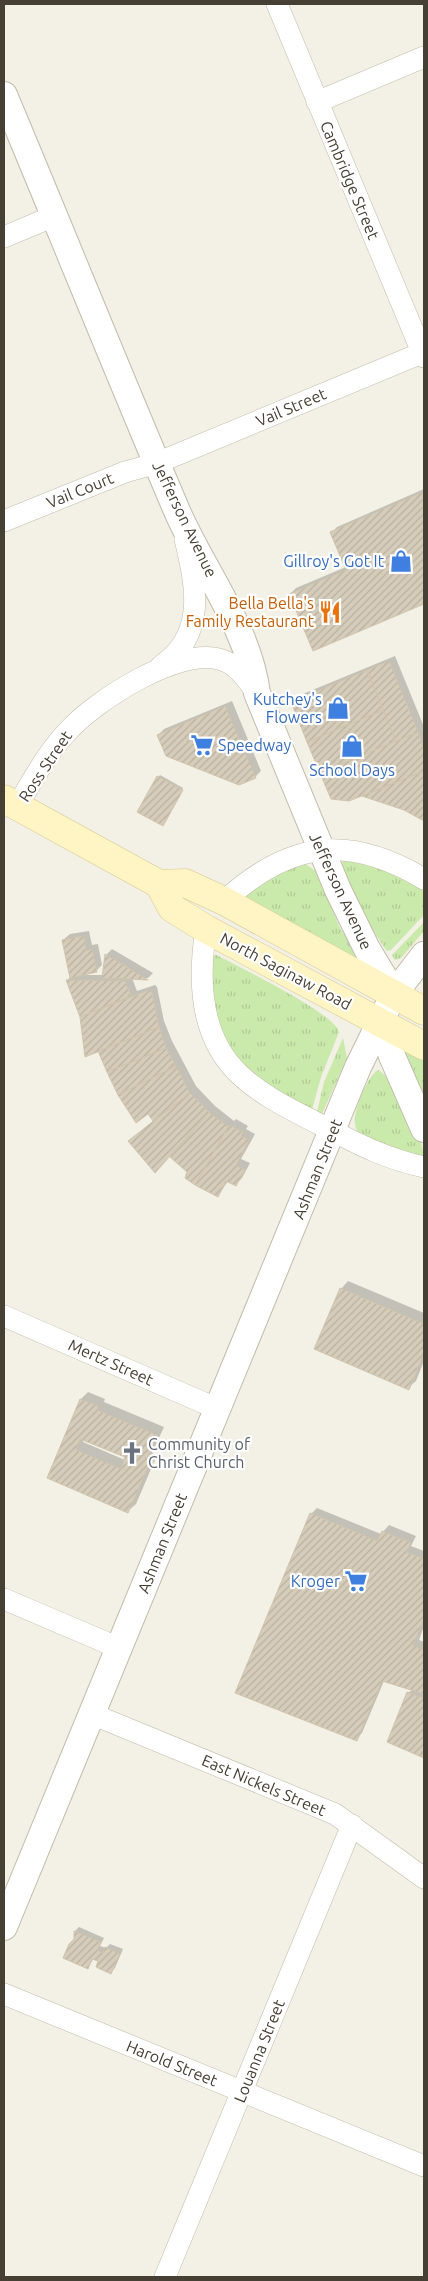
<svg xmlns="http://www.w3.org/2000/svg" width="428" height="2281" viewBox="0 0 428 2281" font-family="Ubuntu,sans-serif">
	<style>
		.grass { fill: url(#grass-tufts) }
		.shadow { fill: #0003; fill-rule: evenodd }
		.building { fill: url(#building-hatch); stroke: #d1c4ad; fill-rule: evenodd }
		.lines { fill: none; stroke-linecap: round; stroke-linejoin: round }
		.minor-casing { stroke: #c2bbaa; stroke-width: 22 }
		.tertiary-casing { stroke: #c2bbaa; stroke-width: 28 }
		.secondary-casing { stroke: #d6c792; stroke-width: 29 }
		.minor { stroke: #fff; stroke-width: 21 }
		.tertiary { stroke: #fff; stroke-width: 26 }
		.secondary { stroke: #fff4c3; stroke-width: 28 }
		.labels { text-anchor: middle; stroke-width: 4.5; stroke-linejoin: round; paint-order: stroke }
		.street-label { font-size: 16px; fill: #464034; stroke: #fff }
		.shop-label { font-size: 16px; fill: #366cbe; stroke: #fff; text-anchor: end }
		.food-label { font-size: 16px; fill: #c56008; stroke: #fff; text-anchor: end }
		.worship-label { font-size: 16px; fill: #5b616d; stroke: #fff; text-anchor: start }
	</style>
	<defs>
		<pattern id="grass-tufts" width="24" height="20" patternUnits="userSpaceOnUse" patternTransform="scale(1.25)"><rect width="24" height="20" fill="#caeaab"/><path d="M3 7l-1-3M5 7V3M7 7l1-3M15 17l-1-3M17 17v-4M19 17l1-3" fill="none" stroke="#afca94"/></pattern>
		<pattern id="building-hatch" width="6" height="6" patternUnits="userSpaceOnUse" patternTransform="scale(1.25)"><rect width="6" height="6" fill="#d6ccba"/><path d="M-1 1l2-2M0 6l6-6M5 7l2-2" fill="none" stroke="#b9b0a0"/></pattern>
	</defs>
	<rect width="100%" height="100%" fill="#f3f0e5"/>
	<path class="grass" d="M343,859l25,3 56,28v25l-33,35 -4,1c-10,-14 -50,-76 -44,-92z
		M304,863l13,9 22,54 17,28 -2,5 -109,-56 -2,-10 9,-7z
		M424,922v9l-23,27 -6,2 -3,-5z
		M213,955h4c21,12 118,58 122,77l-18,45 -9,33 -33,-18 -37,-26 -27,-45 -4,-64z
		M343,1038l4,20 -25,56 -5,-2 7,-30z
		M404,1051l20,10v52z
		M378,1070c19,10 46,68 46,89l-63,-22c-3,-4 -6,-9 -6,-14 -2,-12 13,-48 23,-53z"/>
	<path class="shadow" d="M424,489v113l-110,47 -24,-55 6,-6 50,-21 -15,-34 6,-6z
		M395,656l29,71v93l-19,-11 -43,-14 -31,3 -39,-96 6,-6z
		M232,701l29,70 -6,6 -97,-42 6,-6z
		M160,775l23,13 -18,35 -7,-46z
		M89,931l3,14 6,-1 4,21 -6,6 -11,4h18l3,-20 6,-6 41,24 -5,5h-16l5,13 18,-6 2,2 7,34 8,20 24,45 19,20 19,15 2,-2 12,7 -2,3 9,5 -14,25 9,4 -8,15 -6,6 -8,-3 -10,15 -48,-41 -34,-20 18,-15 -55,-70 -13,5 -5,-39 -14,-36 4,-3 -8,-37 7,-6z
		M348,1281l76,32v48l-8,20 -8,7 -67,-99z
		M88,1392l17,7 -1,3 60,25 -12,26 5,2 -21,49 -8,7 -80,-33 33,-79zM84,1439l43,18 -2,3 -42,-18z
		M317,1508l64,26 8,-9 27,11 -5,10 13,5v75l-5,14 5,2v114l-36,-15 20,-48 4,-3 -28,-9 -22,52 -6,6 -45,-225z
		M79,1927l25,11 -4,8 6,2 4,-4 13,5 -8,19 -4,4 -11,-11 -6,-3 -6,10 -13,-28v-9z"/>
	<path class="building" d="M423,492l1,112 -111,47 -24,-57 57,-24 -16,-38z
		M389,661l29,71 -22,9 -29,-71z
		M367,670l16,40 -76,32 -16,-40z
		M225,706l31,72 -17,7 -73,-29 -9,-21z
		M383,710l13,31 -76,32 -13,-31z
		M418,732l6,18v21l-75,30 -18,-2 -11,-26z
		M424,771v50l-20,-11 -42,-14z
		M157,776l26,14 -20,36 -26,-14z
		M84,936l2,15 6,-2 5,23 -27,6 -8,-38z
		M105,954l43,26 -46,-2z
		M66,980l59,1 6,15 -51,21z
		M149,990l3,3 7,34 -74,30 -5,-40z
		M159,1027l7,21 -59,24 -9,-21z
		M166,1048l10,18 -58,29 -11,-23z
		M176,1066l14,27 -37,28 -5,-7 -12,9 -18,-28z
		M190,1093l19,19 -54,61 -27,-32z
		M209,1112l19,15 -33,58 -10,-7 2,-6 -17,-15z
		M229,1125l14,7 -2,4 8,4 -13,25 9,5 -9,16 -10,-5 -8,16 -23,-12z
		M340,1288l84,36v29l-15,37 -95,-41z
		M80,1399l18,7 -1,4 60,25 -11,26 4,1 -22,51 -81,-35zM80,1439l45,18 -4,12 -45,-19z
		M310,1513l67,28 5,-10 29,12 -5,9 18,7v60l-11,27 11,4v44l-42,-13 -25,60 -122,-48z
		M407,1692l17,6v60l-37,-16z
		M74,1931l27,11 -4,8 6,3 2,-6 15,7 -9,20 -15,-7 2,-6 -6,-2 -4,10 -25,-11 6,-14 5,-5z"/>
	<g class="lines">
		<defs>
			<path id="minor" d="M277,4l147,353
				M317,102l107,-45
				M4,237l50,-21
				M4,521l121,-49 32,-9 267,-111
				M161,666c46,-31 35,-81 24,-127
				M17,806c16,-26 30,-53 51,-75 27,-30 113,-86 154,-71 16,5 25,20 35,33
				M224,901c65,-59 123,-68 200,-22
				M206,929c-8,50 -7,107 33,145 23,22 53,36 80,50 37,19 64,34 105,43
				M4,1316l214,93
				M4,1599l115,49
				M92,1714l243,100 89,64
				M4,1994l420,172
				M165,2277l187,-452"/>
			<path id="tertiary" d="M4,95c58,138 114,278 173,416 26,60 71,115 80,182l81,197 29,59 27,45
				M380,1021l12,35 32,73
				M4,1927l354,-860 36,-73 30,-39"/>
			<path id="secondary" d="M4,799l155,85 26,-1 39,18 200,110
				M159,884l13,24 34,21 218,117"/>
		</defs>
		<use href="#minor" class="minor-casing"/>
		<use href="#tertiary" class="tertiary-casing"/>
		<use href="#secondary" class="secondary-casing"/>
		<use href="#minor" class="minor"/>
		<use href="#tertiary" class="tertiary"/>
		<use href="#secondary" class="secondary"/>
	</g>
	<defs>
		<symbol id="shop-bare" viewBox="-9 -9 18 18"><path d="M-5-2.5h2.3a2.7 3.5 0 0 1 5.4 0H5L5.5 6h-11ZM-1.5-2.5h3a1.5 2.3 0 0 0-3 0Z" fill="#3f7fe0" stroke="#fff" stroke-width="2.5" paint-order="stroke"/></symbol>
		<symbol id="restaurant-bare" viewBox="-9 -9 18 18"><path d="M-5-6h1v4h1v-4h1v4h1v-4h1v5L-1.5 .5V6h-2V.5L-5-1ZM5-6V6H3V1.5H1.5Q1.5-4 5-6Z" fill="#e8710a" stroke="#fff" stroke-width="2.5" paint-order="stroke"/></symbol>
		<symbol id="supermarket-bare" viewBox="-9 -9 18 18"><path d="M-6-5.5h2.5l.6 2H6L4.5 2H-2.5L-4.4-4H-6ZM-1.5 3.2a1.3 1.3 0 1 0 .1 0ZM3 3.2a1.3 1.3 0 1 0 .1 0Z" fill="#3f7fe0" stroke="#fff" stroke-width="2.5" paint-order="stroke"/></symbol>
		<symbol id="church-bare" viewBox="-9 -9 18 18"><path d="M-1.2-6h2.4v3.5h3.3v2.4h-3.3V6h-2.4V-.1h-3.3v-2.4h3.3Z" fill="#6b7280" stroke="#fff" stroke-width="2.5" paint-order="stroke"/></symbol>
	</defs>
	<g fill-rule="evenodd">
		<use href="#shop-bare" x="385" y="545" width="32" height="32"/>
		<use href="#restaurant-bare" x="314" y="596" width="32" height="32"/>
		<use href="#shop-bare" x="322" y="692" width="32" height="32"/>
		<use href="#supermarket-bare" x="186" y="729" width="32" height="32"/>
		<use href="#shop-bare" x="336" y="730" width="32" height="32"/>
		<use href="#church-bare" x="116" y="1437" width="32" height="32"/>
		<use href="#supermarket-bare" x="340" y="1565" width="32" height="32"/>
	</g>
	<g class="labels">
		<g class="street-label">
			<text transform="translate(350 180) rotate(67)" y="6">Cambridge Street</text>
			<text transform="translate(291 407) rotate(-23)" y="6">Vail Street</text>
			<text transform="translate(80 490) rotate(-22)" y="6">Vail Court</text>
			<text transform="translate(185 519) rotate(64)" y="6">Jefferson Avenue</text>
			<text transform="translate(45 766) rotate(-56)" y="6">Ross Street</text>
			<text transform="translate(341 891) rotate(65)" y="6">Jefferson Avenue</text>
			<text transform="translate(286 971) rotate(28)" y="6">North Saginaw Road</text>
			<text transform="translate(317 1169) rotate(-68)" y="6">Ashman Street</text>
			<text transform="translate(111 1362) rotate(24)" y="6">Mertz Street</text>
			<text transform="translate(162 1543) rotate(-68)" y="6">Ashman Street</text>
			<text transform="translate(264 1785) rotate(23)" y="6">East Nickels Street</text>
			<text transform="translate(259 2051) rotate(-68)" y="6">Louanna Street</text>
			<text transform="translate(172 2063) rotate(22)" y="6">Harold Street</text>
		</g>
		<g class="shop-label">
			<text x="384" y="567">Gillroy's Got It</text>
			<text x="322" y="705">Kutchey's<tspan x="322" dy="18">Flowers</tspan></text>
			<text x="218" y="751" text-anchor="start">Speedway</text>
			<text x="352" y="776" text-anchor="middle">School Days</text>
			<text x="340" y="1587">Kroger</text>
		</g>
		<g class="food-label">
			<text x="314" y="609">Bella Bella's<tspan x="314" dy="18">Family Restaurant</tspan></text>
		</g>
		<g class="worship-label">
			<text x="148" y="1450">Community of<tspan x="148" dy="18">Christ Church</tspan></text>
		</g>
	</g>
	<rect width="428" height="2281" fill="none" stroke="#464034" stroke-width="10"/>
</svg>
